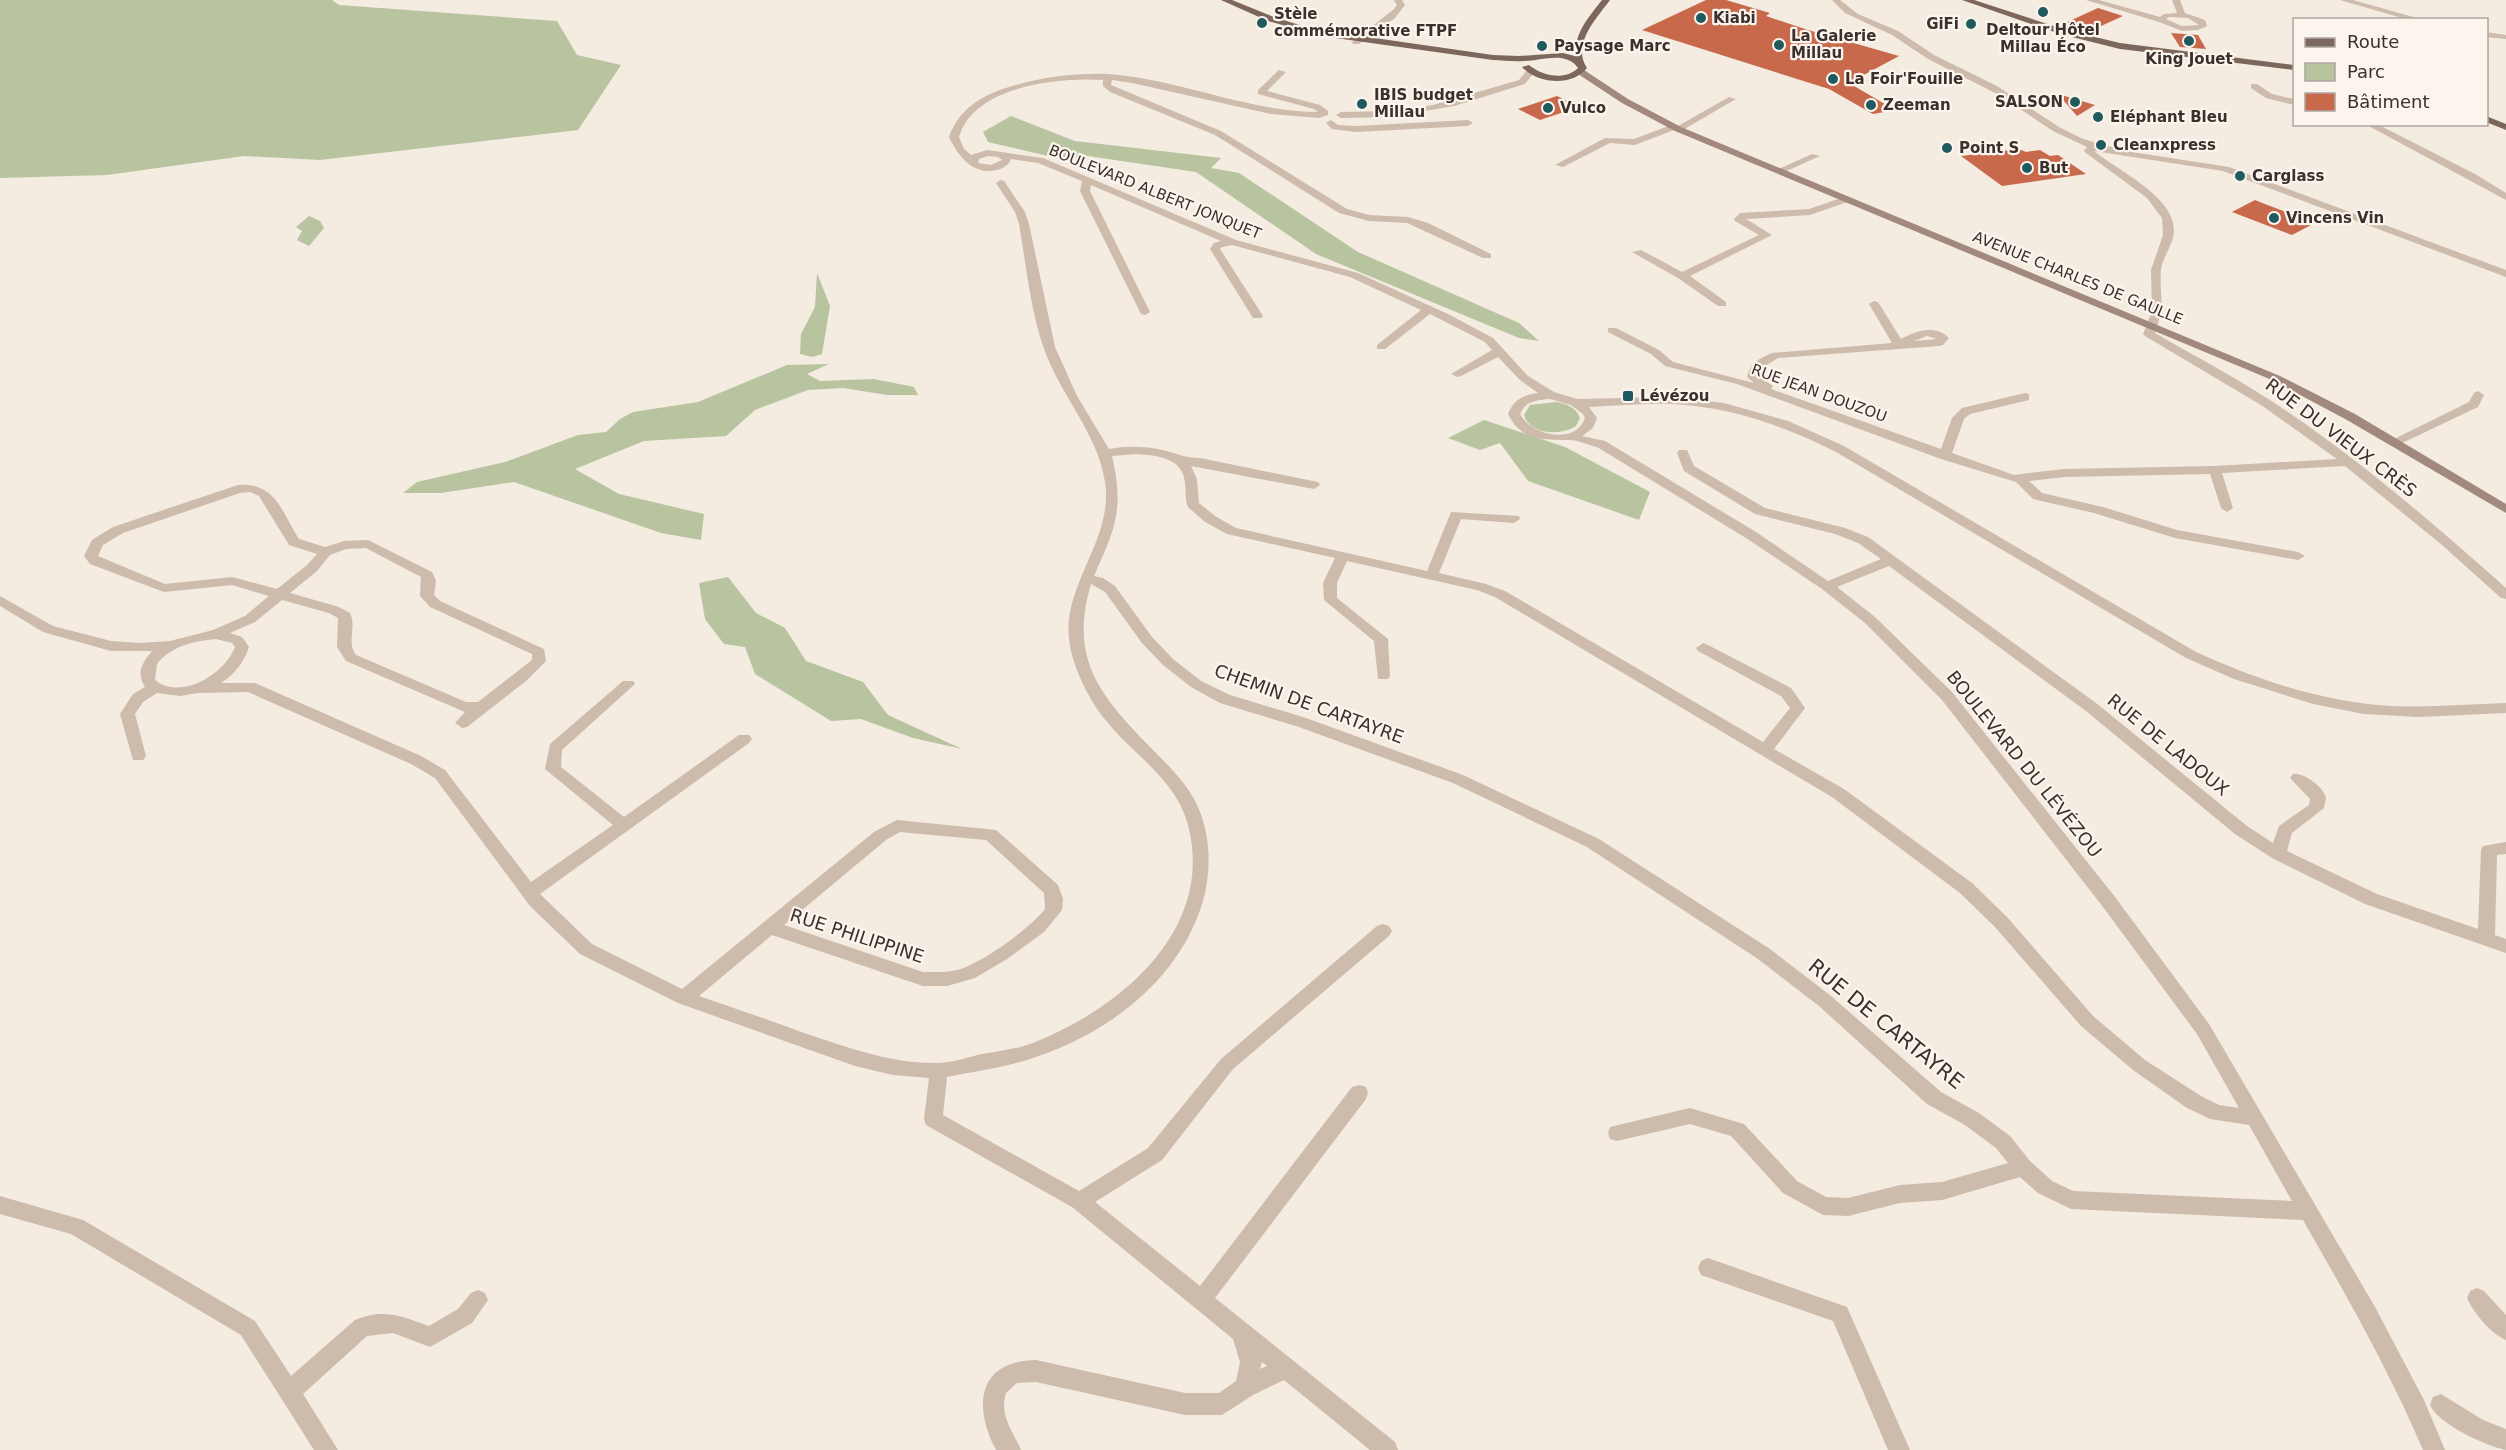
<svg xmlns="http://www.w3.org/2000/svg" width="2506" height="1450" viewBox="0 0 2506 1450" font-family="'DejaVu Sans',sans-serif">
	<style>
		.green { fill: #b8c4a0 }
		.building { fill: #c8694b }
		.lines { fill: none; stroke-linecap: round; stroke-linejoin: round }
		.minor { fill: #cdbbac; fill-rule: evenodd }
		.secondary { fill: #a18a7d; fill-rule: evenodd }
		.primary { fill: #7d675c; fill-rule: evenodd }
		.poi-dot { fill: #1f5a5e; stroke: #fbf5ee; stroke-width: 2 }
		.labels { text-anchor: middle; stroke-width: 4.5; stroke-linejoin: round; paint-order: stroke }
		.far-poi-label { font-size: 15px; font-weight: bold; fill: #3b302b; stroke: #fbf5ee; text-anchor: start }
		.far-street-label { font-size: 15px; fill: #3b302b; stroke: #fbf5ee }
		.street-label { font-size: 18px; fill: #3b302b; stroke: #fbf5ee }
		.near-street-label { font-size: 21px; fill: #3b302b; stroke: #fbf5ee }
	</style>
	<rect width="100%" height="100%" fill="#f4ebe1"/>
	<path class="green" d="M0,0h332l7,5 218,16 20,34 44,10 -43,65 -258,30 -76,-4 -137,19 -107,3z
		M1011,116l64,25 146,17 -10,10 28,5 119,79 161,71 20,18 -20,-3 -203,-84 -120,-82 -115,-17 -12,6 -81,-19 -5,-10z
		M309,216l11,5 4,7 -15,18 -12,-6 5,-9 -6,-4z
		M817,273l13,33 -8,48 -10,3 -12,-3 1,-20 14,-27z
		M829,364l-22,10 13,7 54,-2 40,8 4,8h-31l-44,-7 -35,2 -53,20 -29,26 -82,5 -69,28 44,25 85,20 -3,26 -40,-7 -147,-51 -73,11h-38l14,-11 88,-20 73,-27 28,-3 14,-13 13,-7 65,-10 89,-37z
		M1556,402c11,2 20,5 24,16l-4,8c-15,10 -46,9 -52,-11l6,-10z
		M1484,420l81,27 85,45 -11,28 -111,-39 -28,-38 -20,7 -32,-12z
		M728,577l28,36 29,15 21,33 57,21 25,33 74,34 -49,-11 -52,-19 -30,2 -76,-47 -10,-27 -21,-3 -19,-25 -6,-36z"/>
	<path class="building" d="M1706,0h20l44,13 -4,3 42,14 91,26 -50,27 46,27 -22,4 -44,-25 -187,-59z
		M2098,8l25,8 -33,15 -25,-8z
		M2171,33l27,2 8,14 -26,-2z
		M2058,94l37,11 -18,11z
		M1557,96l22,11 -39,13 -22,-11z
		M2019,149l7,3 14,-2 10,6 8,-1 28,19 -84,12 -41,-30z
		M2255,200l10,4 50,19 -23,12 -60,-23z"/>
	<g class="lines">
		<path class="minor" d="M1394,0h8l3,5 -10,13 -36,26h-6l-1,-2 42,-33 3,-4z
			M1832,0h8l18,14 40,17 36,24 63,31 62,41 24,12 42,12 104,16 277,103v7l-283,-106 -129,-20c23,19 80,45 80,79 0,14 -11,26 -13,39 -2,28 5,34 -6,64 38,22 78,43 115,67 84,55 161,121 236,188v11l-5,-1 -59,-53 -97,-79 -123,7 11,35 -6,4 -6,-4 -11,-34 -146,3 -35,4 13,12 61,14 74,23 121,22 7,4 -7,4 -123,-22 -81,-25 -61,-14 -17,-17 -75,-23 -204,-75 -72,-18 -14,-12 -43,-22v-4h8l43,22 14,12 81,21 -7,-6c3,-14 13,-19 25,-24l120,-10 -23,-39 5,-3 4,1 23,37c15,-8 34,-15 48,-1l-6,7 -4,1 -161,12 -16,10 -3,8 14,10 -2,3 170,60 11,-31 10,-10 63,-15 4,1v6l-59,14 -6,5 -12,34 62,22 50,-6 151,-3 122,-7 -76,-54 -116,-69 -2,-2 9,-23 -1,-41 12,-35 -1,-17 -15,-20 -61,-45 -2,-2 3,-4 -34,-16 -54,-36 -71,-36 -36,-24 -47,-22zM1927,336l10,3 -23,2z
			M2086,0h13l61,17 4,-3 13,-1 -5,-13h8l5,13 20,7 2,6 -9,4 -16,1 -23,-9zM2169,17l19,1 11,7 -17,1 -16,-7z
			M2340,0h13l71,20h-15z
			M2486,32l20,3v4l-20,-2z
			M1528,69l7,2 -10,13 -71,22 -64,11 -49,1 -5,-3 5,-3 49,-1 43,-6 86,-25z
			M1279,70l7,2 -19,19 53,14 8,6v4l-9,3 -48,-4 -139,-31 -20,-3 -1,5 110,46 126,78 22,6 39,2 20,6 63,31v4h-8l-76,-35 -38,-2 -30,-8 -124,-78 -105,-43 -7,-6v-6c-45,-3 -129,6 -144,57l5,12 7,6 16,-5 56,8 193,82 122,33 90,41 45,24 35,38 26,16 23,7 93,-2 54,6 64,18 56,25 352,206c62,28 126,50 195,54 38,2 77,-2 115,-3v10l-87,4 -55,-3 -51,-10 -79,-25 -48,-21 -350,-206c-52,-26 -105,-45 -164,-48 -27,-1 -55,2 -83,3l8,11 -4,10 -11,8 23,5 151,91 72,49 53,-22 -23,-16 -23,-9 -80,-20 -71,-43 -7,-18 2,-3h8l7,16 71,42 80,20 23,9 228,166 151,123 26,17 6,-17 30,-21 1,-6 -20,-21 3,-4c9,-3 32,14 33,24 0,3 -2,7 -2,10l-32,25 -5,18 90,43 101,35 3,-79 2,-4 23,-4v12l-9,1 -2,80 11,4v14l-141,-49 -93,-46 -37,-24 -149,-123 -197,-145 -52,21 38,30 77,75 163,205 94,127 166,283 49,93 21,50h-22c-34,-80 -77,-155 -120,-230l-232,-11 -33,-16 -18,-16 -78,23 -42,3 -52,13 -25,-1 -40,-22 -52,-57 -41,-12 -73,17 -7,-2 -2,-6 2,-6 80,-19 47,14 7,2 53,57 29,16 22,1 52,-13 42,-3 66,-19 -12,-15 -31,-23 -38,-21 -108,-98 -61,-47 -171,-112 -134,-64 -157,-57 -76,-23 -29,-16 -28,-22 -21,-22 -37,-51 -14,-8c-23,77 11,114 63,167 15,15 30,30 40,48 17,31 18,70 9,102 -23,78 -93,131 -167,156 -28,10 -59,14 -89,20l-4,38 136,76 69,-43 73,-89 156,-133 6,-2 6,2 3,5 -3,5 -156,133 -71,91 -67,42 105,84 152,-199 7,-2 7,2 2,6 -2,6 -151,199 180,144 3,8h-28l-86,-70 -31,15 -31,20h-37l-149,-33 -19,1 -11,10c-7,23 7,38 15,57h-25c-23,-43 -19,-89 40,-90l149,33h34l17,-12 4,-19 -7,-23 -161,-132 -146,-82 -2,-6 5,-41 -36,-3 -38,-9 -177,-63 -98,-49 -50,-48 -95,-128 -24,-14 -163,-72 -50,1 -18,3 -23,-3 -14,9 -8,12 11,42 -3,4h-10l-13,-46 13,-20 12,-7c-9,-14 -3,-24 7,-36h-41l-68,-19 -43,-26v-10l53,30 58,15 29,2 30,-2 43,-11 32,-14 24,-20 -37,-11 -68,7 -74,-28 -6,-8 8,-16 21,-13 125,-42c38,-3 43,26 61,54l26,8 19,-6 24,-1 64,32 4,9 -2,14 6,6 104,48 2,12 -20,20 -59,46 -5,1 -7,-5 10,-11 -119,-51 -9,-14 1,-29 -9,-5 -47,-13 -27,22 -25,11 12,4 7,10c-5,15 -14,27 -28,36h34l166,73 24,14 86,112 82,-57 -68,-56 5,-25 73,-63h10l2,3 -73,66 -1,17 63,50 115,-82h10l3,4 -3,4 -209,151 52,50 90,45 192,-157 23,-12 99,10 62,55 5,14 -1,11 -18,22 -37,27 -32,19 -28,8h-24l-151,-51 -73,61c35,12 70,24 105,37 43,14 87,31 133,30 15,0 31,-6 45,-9 17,-3 36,-5 51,-11 86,-34 180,-111 156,-214 -11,-50 -57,-74 -86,-112 -16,-21 -31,-52 -34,-78 -6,-56 45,-100 36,-157 -7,-49 -46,-88 -62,-136 -13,-39 -17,-82 -24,-122l-4,-12 -19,-29 5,-3 3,1 21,31 4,12 26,123 22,49 32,53c17,-3 36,-3 53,1 15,3 22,8 38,8l118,24 2,3 -6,4 -123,-23 6,13 2,24 16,13 21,12 191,43 24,-59 68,4 1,3 -6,4 -53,-4 -22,54 47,11 19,7 258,151 27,-34 -9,-12 -83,-45 -2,-3 7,-5 5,2 83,43 14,20 -31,41 70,40 128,94 35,34 86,99 52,44 56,36 18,9 20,3 -42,-74 -94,-127 -161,-207 -77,-77 -43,-34 -76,-51 -149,-91c-9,-2 -19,-7 -28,-7 -27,-1 -47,2 -61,-26 6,-15 16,-19 30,-21l-18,-13 -22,-23 -37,19 -4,1 -6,-3 41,-24 -7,-8 -55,-28 -45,35h-8v-4l44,-35 -71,-33 -118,-32 -10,2 -2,2 43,67 -2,2h-8l-43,-69 4,-6 7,-2 -130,-56 -1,6 60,121 -5,3 -4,-1 -61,-123 2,-10 -44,-18 -27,-4c-2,6 -7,9 -14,11 -24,6 -39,-14 -48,-33 10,-28 33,-42 60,-50 32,-10 66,-14 99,-13 72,5 136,37 210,38l-4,-3 -56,-15v-4zM988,156l10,1 4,3 -11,5 -13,-2 1,-4zM1550,399l21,6 12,9 2,4c-10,28 -54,17 -65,-4 5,-13 17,-14 30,-15zM1138,454c21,2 45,4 47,29 1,8 0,17 3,24l17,15 22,12 108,24 -12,25 1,17 50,41 4,38h10l2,-3 -2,-37 -51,-41v-15l10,-22 130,29 18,7 337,200 128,96 35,34 86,99 52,44 54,38 23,11 39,6 43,76 -219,-10 -21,-10 -22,-20 -20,-25 -31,-23 -38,-21 -110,-96 -61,-47 -171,-110 -136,-64 -157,-57 -76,-23 -29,-14 -28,-22 -21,-22 -37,-51 -12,-8 -9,-2c22,-49 30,-67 18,-120zM250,492l9,4 30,49 28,9 -10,11 -30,24 -45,-12 -67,7 -67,-28 5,-11 20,-12 117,-40zM366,548l55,29 -1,19 10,11 102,47v6l-54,42h-12l-110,-47c-10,-13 1,-28 -6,-42l-11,-6 -49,-14 27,-22 13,-16 16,-6zM216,639l16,4 3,4c-10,27 -54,54 -80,33l2,-16c14,-18 37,-23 59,-25zM900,832l86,8 58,53 1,16c-17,21 -58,50 -84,60 -12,4 -26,3 -38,3l-139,-47 102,-85zM1262,1362l5,4 -7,3z
			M2251,84h6l15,10 22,5v6l-28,-7 -15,-10z
			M1729,97l7,2 -55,32 -7,-1 -39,15 -25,-2 -47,24 -8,-2 50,-27 29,1 37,-14 7,1z
			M1331,120l7,5 18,1 112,-6 5,3 -5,3 -112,6 -24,-3 -6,-6z
			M2365,124h12l98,50 31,19v7z
			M1812,154l8,2 -38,17 -8,-2z
			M1847,196l5,3 -2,2 -40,14 -64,4 26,16 -82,41 36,26v4h-8l-40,-28 -46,-26 9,-2 41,22 77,-37 -24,-14 -1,-2 6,-6 69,-4z
			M2478,391l6,4 -6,12 -80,38 -4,1 -6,-4 81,-40 5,-9z
			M0,1196l83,24 172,101 36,55 64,-56c29,-12 46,-4 74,6l29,-17 13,-16 7,-3 7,3 3,7 -16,23 -42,24 -37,-14 -26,3 -64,58 35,56h-24l-73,-115 -170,-101 -71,-20z
			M1708,1258l139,49 63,143h-22l-55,-129 -132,-46 -3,-7 3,-7z
			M2477,1288l7,3 22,24v25c-15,-6 -33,-28 -39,-42l3,-7z
			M2441,1394l42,26 23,9v21c-20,-4 -68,-26 -76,-45l3,-8z"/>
		<path class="secondary" d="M1578,70h6l44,29 53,28 599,249 75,38 151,90v9l-159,-93 -75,-40 -597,-249 -53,-28 -44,-29z"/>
		<path class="primary" d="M1221,0h11l42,17 38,12 181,26 26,1 44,-3 12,3c0,-24 13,-38 27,-56h8c-13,18 -39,44 -23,68 -15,19 -49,16 -65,-1l7,-2c13,11 36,16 49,3 -12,-18 -37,-7 -55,-7 -10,1 -20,-1 -30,-1l-172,-24 -53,-15z
			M1962,0h12l92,30 54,13 174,22v5l-174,-21 -60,-15z
			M2486,116l20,8v6l-20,-8z"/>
	</g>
	<g class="poi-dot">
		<circle cx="2043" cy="12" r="6"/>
		<circle cx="1701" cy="18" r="6"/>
		<circle cx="1262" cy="23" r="6"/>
		<circle cx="1971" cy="24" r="6"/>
		<circle cx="2189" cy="41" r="6"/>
		<circle cx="1779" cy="45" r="6"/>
		<circle cx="1542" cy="46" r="6"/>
		<circle cx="1833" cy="79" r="6"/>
		<circle cx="2075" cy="102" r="6"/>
		<circle cx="1362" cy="104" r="6"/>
		<circle cx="1871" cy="105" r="6"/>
		<circle cx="1548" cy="108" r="6"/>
		<circle cx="2098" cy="117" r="6"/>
		<circle cx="2101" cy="145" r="6"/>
		<circle cx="1947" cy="148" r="6"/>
		<circle cx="2027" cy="168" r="6"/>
		<circle cx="2240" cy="176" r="6"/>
		<circle cx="2274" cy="218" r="6"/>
		<rect x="1622" y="390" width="12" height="12" rx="3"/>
	</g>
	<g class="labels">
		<g class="far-poi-label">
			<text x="1274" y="19">Stèle<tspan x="1274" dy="17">commémorative FTPF</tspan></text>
			<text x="1713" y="23">Kiabi</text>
			<text x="1959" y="29" text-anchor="end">GiFi</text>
			<text x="2043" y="35" text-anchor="middle">Deltour Hôtel<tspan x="2043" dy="17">Millau Éco</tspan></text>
			<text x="1791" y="41">La Galerie<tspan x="1791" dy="17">Millau</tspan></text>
			<text x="1554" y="51">Paysage Marc</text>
			<text x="2189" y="64" text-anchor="middle">King Jouet</text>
			<text x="1845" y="84">La Foir'Fouille</text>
			<text x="1374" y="100">IBIS budget<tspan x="1374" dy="17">Millau</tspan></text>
			<text x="2063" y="107" text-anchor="end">SALSON</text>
			<text x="1883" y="110">Zeeman</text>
			<text x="1560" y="113">Vulco</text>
			<text x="2110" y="122">Eléphant Bleu</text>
			<text x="2113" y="150">Cleanxpress</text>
			<text x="1959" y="153">Point S</text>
			<text x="2039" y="173">But</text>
			<text x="2252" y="181">Carglass</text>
			<text x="2286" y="223">Vincens Vin</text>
			<text x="1640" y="401">Lévézou</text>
		</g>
		<g class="far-street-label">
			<text transform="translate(1155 192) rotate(22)" y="5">BOULEVARD ALBERT JONQUET</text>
			<text transform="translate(2078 278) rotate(22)" y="5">AVENUE CHARLES DE GAULLE</text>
			<text transform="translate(1819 393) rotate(20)" y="5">RUE JEAN DOUZOU</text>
		</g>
		<g class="street-label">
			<text transform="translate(2341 438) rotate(37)" y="6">RUE DU VIEUX CRÈS</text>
			<text transform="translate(1309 704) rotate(20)" y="6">CHEMIN DE CARTAYRE</text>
			<text transform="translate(2168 745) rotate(39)" y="6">RUE DE LADOUX</text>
			<text transform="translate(2024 764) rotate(51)" y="6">BOULEVARD DU LÉVÉZOU</text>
			<text transform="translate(857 936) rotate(18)" y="6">RUE PHILIPPINE</text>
		</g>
		<g class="near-street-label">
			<text transform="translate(1886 1024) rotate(39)" y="7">RUE DE CARTAYRE</text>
		</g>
	</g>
	<rect x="2293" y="18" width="195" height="108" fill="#fbf5ee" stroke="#aea6a0" stroke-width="1.5"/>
	<rect x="2305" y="38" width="30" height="9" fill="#7d675c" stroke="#aea6a0" stroke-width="1.5"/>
	<text x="2347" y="48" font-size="18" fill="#3b302b">Route</text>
	<rect x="2305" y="63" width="30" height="18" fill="#b8c4a0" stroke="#aea6a0" stroke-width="1.5"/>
	<text x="2347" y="78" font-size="18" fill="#3b302b">Parc</text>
	<rect x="2305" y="93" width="30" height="18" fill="#c8694b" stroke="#aea6a0" stroke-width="1.5"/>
	<text x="2347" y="108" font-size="18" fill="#3b302b">Bâtiment</text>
</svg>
